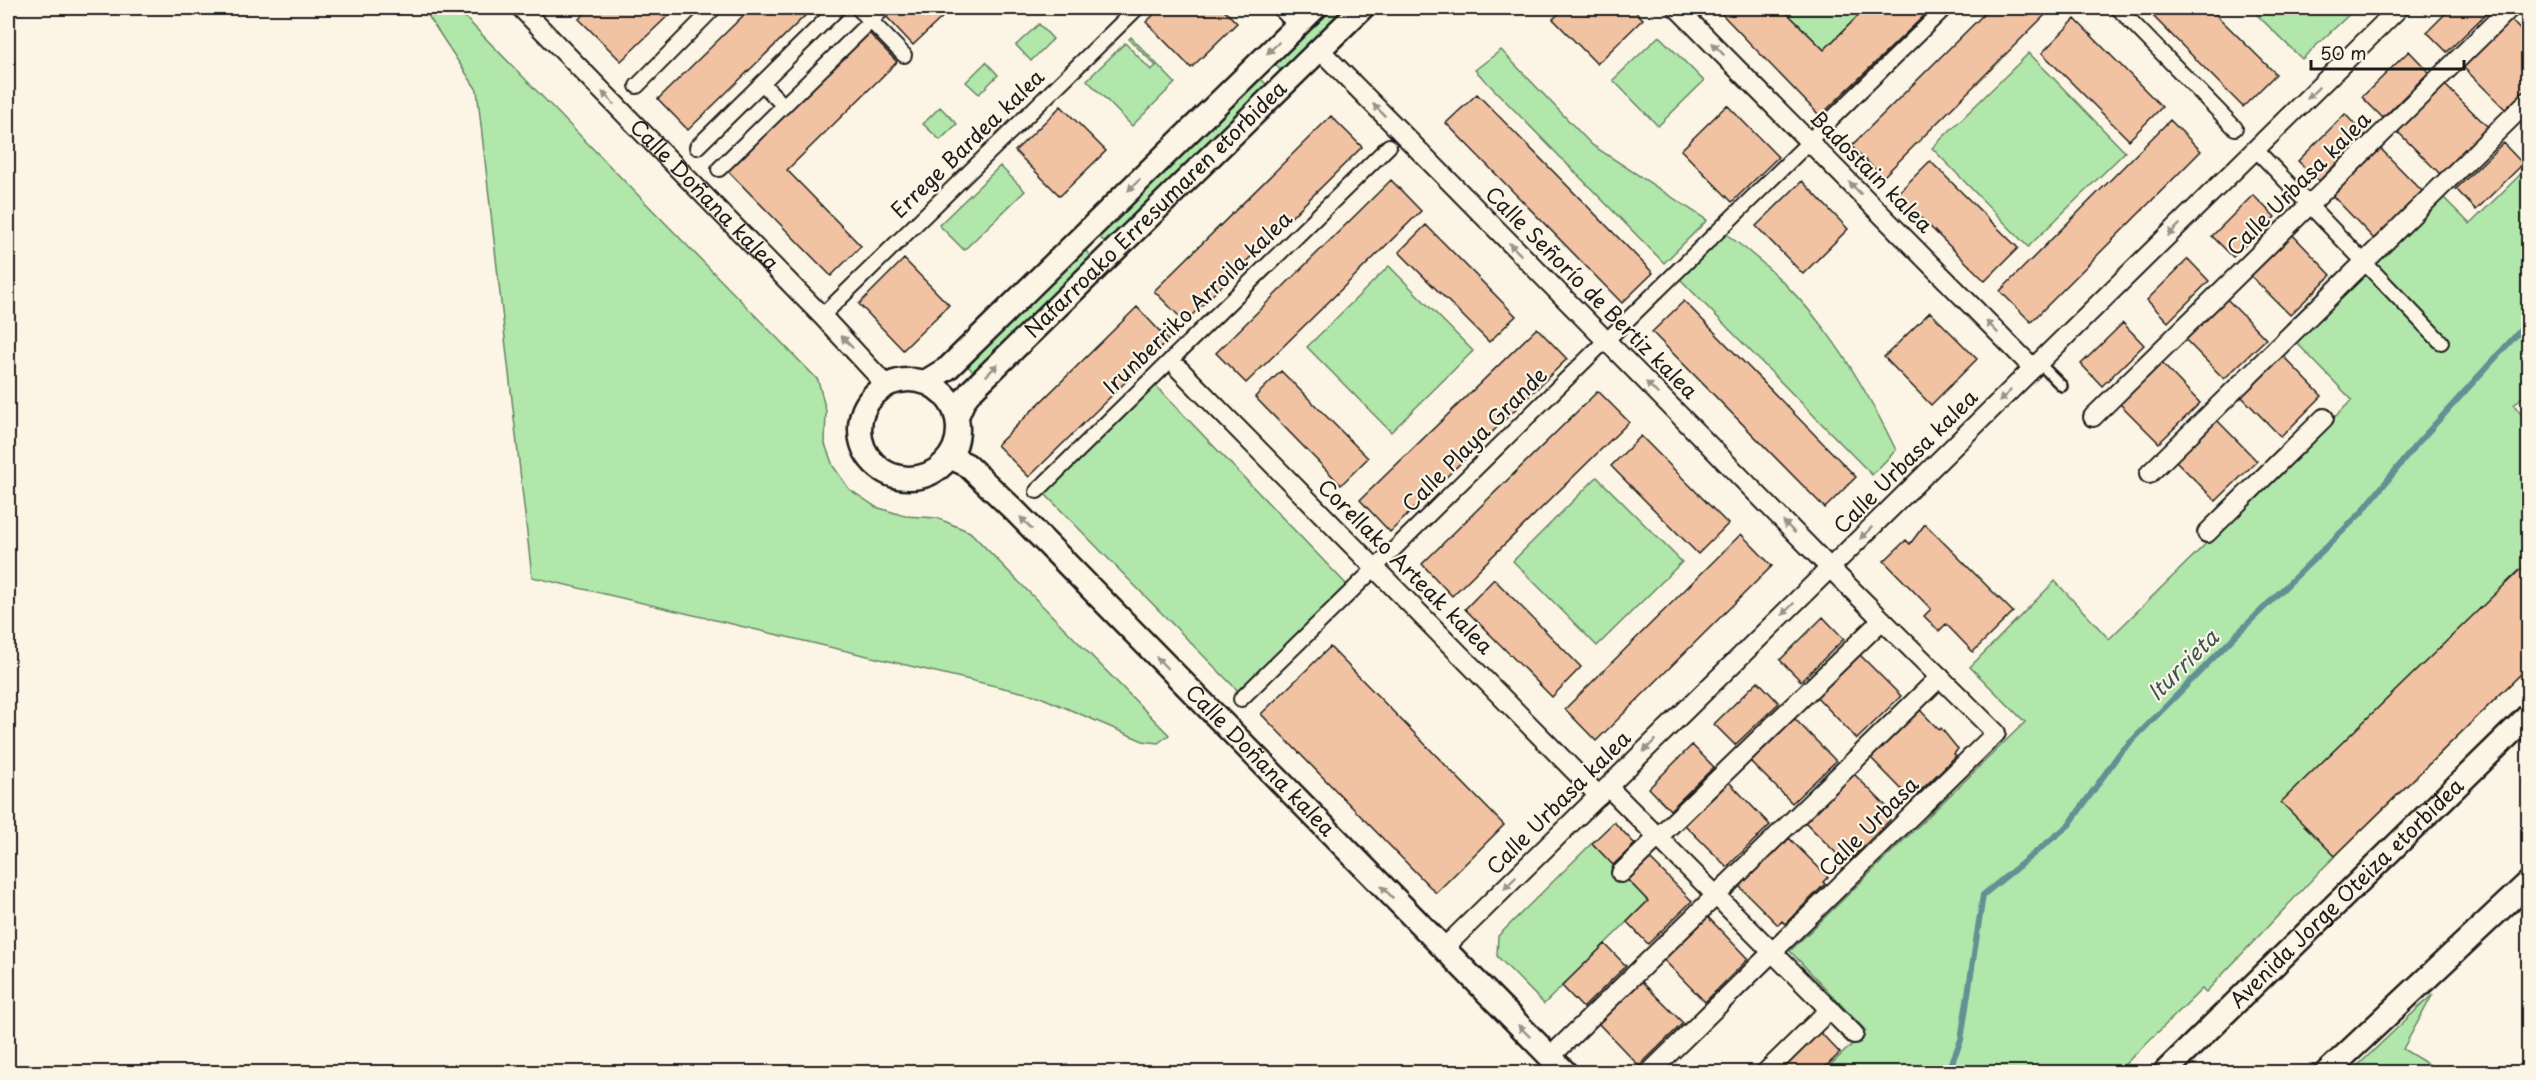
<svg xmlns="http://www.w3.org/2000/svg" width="2536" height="1080" viewBox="0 0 2536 1080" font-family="'Playpen Sans',sans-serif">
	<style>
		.green { fill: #b1e7aa; stroke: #668263; stroke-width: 1.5 }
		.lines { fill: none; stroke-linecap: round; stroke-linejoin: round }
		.stream { stroke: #609194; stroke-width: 6 }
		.building { fill: #f2c3a2; stroke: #1c1c1c; stroke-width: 1.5 }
		.service-casing { stroke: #1c1c1c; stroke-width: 14 }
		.pedestrian-casing { stroke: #1c1c1c; stroke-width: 18 }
		.minor-casing { stroke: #1c1c1c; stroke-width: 22 }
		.tertiary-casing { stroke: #1c1c1c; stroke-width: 27 }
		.service { stroke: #fcf5e5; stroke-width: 9 }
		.pedestrian { stroke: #fcf5e5; stroke-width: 14 }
		.minor { stroke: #fcf5e5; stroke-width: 18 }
		.tertiary { stroke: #fcf5e5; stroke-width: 22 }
		.oneway { fill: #97938b }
		.labels { text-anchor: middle; stroke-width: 4.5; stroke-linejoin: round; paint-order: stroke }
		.street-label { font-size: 21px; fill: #1c1c1c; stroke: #fcf5e5 }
		.water-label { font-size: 22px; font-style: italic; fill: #3e5658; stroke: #fcf5e5 }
	</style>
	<rect width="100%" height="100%" fill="#fcf5e5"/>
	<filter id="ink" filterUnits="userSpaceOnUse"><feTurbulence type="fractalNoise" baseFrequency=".0167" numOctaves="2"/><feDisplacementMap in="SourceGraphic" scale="12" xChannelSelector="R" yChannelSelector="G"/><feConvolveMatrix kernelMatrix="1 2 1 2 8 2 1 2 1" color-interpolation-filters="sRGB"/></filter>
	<g filter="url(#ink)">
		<path class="green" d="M423,8h33l362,372 8,31 -1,33 8,22 16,23 27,18 29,9 32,2 33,14 199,203 -11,8 -15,-2 -105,-45 -506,-119 -55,-487z
			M1333,8h13l-65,63 -6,-7z
			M1782,8h84l-42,42z
			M2250,8h106l-54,51z
			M1039,24l14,15 -22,22 -15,-16z
			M1659,36l45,45 -46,45 -45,-46z
			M1131,37l44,46 -43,43 -45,-46 38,-37 26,27 5,-4 -27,-27z
			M1501,50l91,95 115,75 -43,43 -189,-193z
			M2029,53l96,99 -97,95 -96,-99z
			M986,62l12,13 -19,19 -13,-12z
			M1261,79l6,6 -161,158 -7,-6z
			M940,107l17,17 -17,16 -17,-16z
			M1000,166l25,25 -61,59 -25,-25z
			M2528,167v224l-14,14 14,18v244l-208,204 -114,121 -4,-3 -85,83h-294l43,-41 -76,-80 235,-229 -55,-55 85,-86 54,58 243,-239 -57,-59 148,-144 27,27z
			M1726,234c82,59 126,126 170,216l-24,25 -192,-196z
			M1085,250l7,7 -118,116 -6,-7z
			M1389,266l84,85 -82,81 -84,-85z
			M1154,384l194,202 -109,106 -195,-199z
			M1597,477l85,85 -85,84 -84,-85z
			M1592,843l56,58 -104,103 -47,-48 1,-20z
			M2433,994l-30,55 38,23h-90z"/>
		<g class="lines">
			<path class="stream" d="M1948,1072l13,-32 22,-145 86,-70 50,-71 117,-119 125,-122 55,-68 112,-123"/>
		</g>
		<path class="building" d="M590,8h86l-55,53 -42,-42z
			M751,8h62l-125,122 -30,-31z
			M891,8h61l-39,37 -29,-31z
			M1161,8h61l15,15 -46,45 -45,-46z
			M1565,8h67l11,11 -46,45 -44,-45z
			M1716,8h66l42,42 42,-42h66l-112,108z
			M1990,8h62l-169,169 -32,-31z
			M2145,8h64l67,66 -33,33z
			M2451,8h41l-45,44 -20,-20z
			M2075,19l87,88 -33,33 -87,-87z
			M2510,19l18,19v52l-21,21 -44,-44z
			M867,31l30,31 -110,108 74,76 -30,30 -105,-107z
			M2409,51l20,21 -46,46 -21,-21z
			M2444,84l45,44 -48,47 -44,-44z
			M1477,94l176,179 -31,30 -176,-180z
			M1727,105l51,52 -46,45 -51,-52z
			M1061,106l45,45 -46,45 -45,-45z
			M2345,114l20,21 -46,46 -21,-20z
			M1331,116l31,31 -177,175 -31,-31z
			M2170,120l31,31 -170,171 -31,-31z
			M2503,143l20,21 -47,46 -20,-21z
			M2380,148l44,45 -48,48 -44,-46z
			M1930,161l88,87 -33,33 -88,-87z
			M1391,180l30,31 -175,172 -30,-30z
			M1802,181l46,48 -45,45 -47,-48z
			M2253,195l22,22 -42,40 -21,-21z
			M1426,225l90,91 -27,26 -90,-90z
			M2289,231l42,44 -41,40 -43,-43z
			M904,259l45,46 -46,45 -44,-46z
			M2188,259l21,22 -41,41 -21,-22z
			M2223,295l43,44 -42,40 -42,-43z
			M1684,301l172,176 -31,31 -173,-176z
			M1137,307l31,33 -139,137 -32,-32z
			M1930,312l47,47 -46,46 -47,-48z
			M2123,323l21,22 -42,41 -21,-22z
			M1537,328l30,31 -177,173 -30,-32z
			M2280,353l42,43 -41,41 -43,-44z
			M2158,359l42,44 -41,40 -43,-43z
			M1281,371l87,87 -27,27 -86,-88z
			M1598,391l31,31 -177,174 -30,-32z
			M2214,417l43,44 -41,40 -43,-43z
			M1641,436l87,88 -30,30 -87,-88z
			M1925,524l88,88 -40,40 -27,-28 -7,7 -15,-15 7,-7 -47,-48 22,-21 4,4z
			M1741,534l31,32 -176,175 -31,-32z
			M2528,562v105l-193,189 -54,-54z
			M1494,579l87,88 -29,30 -87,-88z
			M1823,617l21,22 -43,42 -21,-21z
			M1330,647l174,178 -68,68 -175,-179z
			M1858,653l43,43 -44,43 -42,-44z
			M1758,681l21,22 -44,42 -21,-21z
			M1920,710l19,20 2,-2 17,21 -4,5 2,2 -40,39 -3,-2 -4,4 -38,-39 4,-4 -2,-2 40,-40 2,2z
			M1793,717l43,44 -44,42 -43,-43z
			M1692,745l22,22 -44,43 -21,-22z
			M1854,774l39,39 -5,5 2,2 -40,40 -2,-3 -4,4 -39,-39 5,-4 -3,-2 41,-40 2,2z
			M1728,781l42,44 -43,42 -43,-43z
			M1614,822l21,22 -22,21 -21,-22z
			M1789,838l39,39 -5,5 2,2 -40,40 -3,-3 -4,4 -38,-38 4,-5 -2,-2 40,-40 3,3z
			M1649,858l43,43 -44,43 -21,-22 21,-21 -21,-22z
			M1706,915l42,44 -43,43 -43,-44z
			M1605,944l21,22 -43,42 -21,-22z
			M1640,980l43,43 -44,43 -42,-44z
			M1819,1031l21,22 -20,19h-43z"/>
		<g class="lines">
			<defs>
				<path id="service" d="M2039,363l23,23"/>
				<path id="pedestrian" d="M858,8l46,47
					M2118,8l117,120
					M762,83l22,23
					M637,86l77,-78
					M1813,137l132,-129
					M697,147l141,-139
					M2261,155l180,187
					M719,169l165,-161
					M828,310l309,-302
					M1611,336l192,-188
					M1037,491l352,-345
					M1380,563l220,-217
					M1241,699l129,-126"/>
				<g id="minor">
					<path id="s1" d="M521,8l301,308 64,69"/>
					<path d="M1282,8l16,16"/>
					<path d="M1677,8l356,360"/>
					<path d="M1319,49l511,519 166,165 -346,339"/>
					<path d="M1179,369l420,427"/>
					<path d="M2093,417l417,-409"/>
					<path d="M2149,474l379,-373"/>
					<path d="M2207,533l117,-115"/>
					<path d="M1608,787l246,247"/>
					<path d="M1621,873l261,-253"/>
					<path d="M1443,949l956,-941"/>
					<path d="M1550,1057l390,-380"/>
					<path d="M1766,1072l64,-63"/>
				</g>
				<g id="tertiary">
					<circle cx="909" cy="429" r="49"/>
					<path d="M925,382l23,-14 367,-360"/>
					<path id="s2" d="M957,416l7,-16 7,-9 391,-383"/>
					<path id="s3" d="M950,457l17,8 49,47 549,560"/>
					<path id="s4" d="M2165,1072l363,-356"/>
					<path d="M2327,1072l201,-189"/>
				</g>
			</defs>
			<use href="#service" class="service-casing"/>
			<use href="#pedestrian" class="pedestrian-casing"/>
			<use href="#minor" class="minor-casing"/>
			<use href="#tertiary" class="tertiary-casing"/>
			<use href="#service" class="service"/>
			<use href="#pedestrian" class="pedestrian"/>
			<use href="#minor" class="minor"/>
			<use href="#tertiary" class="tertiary"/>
		</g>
		<defs><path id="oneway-solid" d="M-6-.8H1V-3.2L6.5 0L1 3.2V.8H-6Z" transform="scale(1.5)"/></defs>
		<g class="oneway">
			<use href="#oneway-solid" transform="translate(1273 48) rotate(136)"/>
			<use href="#oneway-solid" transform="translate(1718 49) rotate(-135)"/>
			<use href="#oneway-solid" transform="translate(2313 93) rotate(135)"/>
			<use href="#oneway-solid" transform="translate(608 98) rotate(-134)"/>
			<use href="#oneway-solid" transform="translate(1379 110) rotate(-135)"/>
			<use href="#oneway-solid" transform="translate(1134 185) rotate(136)"/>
			<use href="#oneway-solid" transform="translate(1855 188) rotate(-135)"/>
			<use href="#oneway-solid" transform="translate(2174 230) rotate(135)"/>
			<use href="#oneway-solid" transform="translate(1515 249) rotate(-135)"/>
			<use href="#oneway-solid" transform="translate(1992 327) rotate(-135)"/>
			<use href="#oneway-solid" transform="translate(847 342) rotate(-134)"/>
			<use href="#oneway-solid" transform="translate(992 370) rotate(-45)"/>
			<use href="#oneway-solid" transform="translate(1652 388) rotate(-134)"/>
			<use href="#oneway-solid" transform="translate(2005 396) rotate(135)"/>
			<use href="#oneway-solid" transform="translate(1026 523) rotate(-134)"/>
			<use href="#oneway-solid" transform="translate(1789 527) rotate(-135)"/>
			<use href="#oneway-solid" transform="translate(1866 533) rotate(135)"/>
			<use href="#oneway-solid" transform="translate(1788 609) rotate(135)"/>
			<use href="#oneway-solid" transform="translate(1162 663) rotate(-134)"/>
			<use href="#oneway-solid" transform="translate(1649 746) rotate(135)"/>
			<use href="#oneway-solid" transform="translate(1510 883) rotate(135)"/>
			<use href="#oneway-solid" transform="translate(1387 892) rotate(-135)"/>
			<use href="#oneway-solid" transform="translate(1524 1031) rotate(-135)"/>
		</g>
	</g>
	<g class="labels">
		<g class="street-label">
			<text transform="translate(968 144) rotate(-44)" y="7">Errege Bardea kalea</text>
			<text transform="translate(1871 172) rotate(45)" y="7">Badostain kalea</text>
			<text transform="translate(2299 184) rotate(-45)" y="7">Calle Urbasa kalea</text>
			<text dy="7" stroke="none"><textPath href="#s1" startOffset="262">Calle Doñana kalea</textPath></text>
			<text dy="7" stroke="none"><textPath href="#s2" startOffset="288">Nafarroako Erresumaren etorbidea</textPath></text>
			<text transform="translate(1591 293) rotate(45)" y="7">Calle Señorío de Bertiz kalea</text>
			<text transform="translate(1198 303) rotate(-44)" y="7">Irunberriko Arroila kalea</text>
			<text transform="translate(1475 440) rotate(-45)" y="7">Calle Playa Grande</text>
			<text transform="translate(1906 462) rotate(-45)" y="7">Calle Urbasa kalea</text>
			<text transform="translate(1405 567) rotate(45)" y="7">Corellako Arteak kalea</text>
			<text dy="7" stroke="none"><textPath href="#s3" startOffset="435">Calle Doñana kalea</textPath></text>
			<text transform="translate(1559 803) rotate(-45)" y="7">Calle Urbasa kalea</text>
			<text transform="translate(1869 827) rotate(-45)" y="7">Calle Urbasa</text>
			<text dy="7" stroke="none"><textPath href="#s4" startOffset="255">Avenida Jorge Oteiza etorbidea</textPath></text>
		</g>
		<g class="water-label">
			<text transform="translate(2183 665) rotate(-45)" y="8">Iturrieta</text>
		</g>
	</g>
	<rect width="2536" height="1080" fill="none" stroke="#fcf5e5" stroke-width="30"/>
	<rect x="15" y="15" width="2506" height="1050" fill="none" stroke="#1c1c1c" stroke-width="2" filter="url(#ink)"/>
	<path d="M2311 60v9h153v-9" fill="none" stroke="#1c1c1c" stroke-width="3"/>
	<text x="2320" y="60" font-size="18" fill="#1c1c1c" stroke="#fcf5e5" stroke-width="4.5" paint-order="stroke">50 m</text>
</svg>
